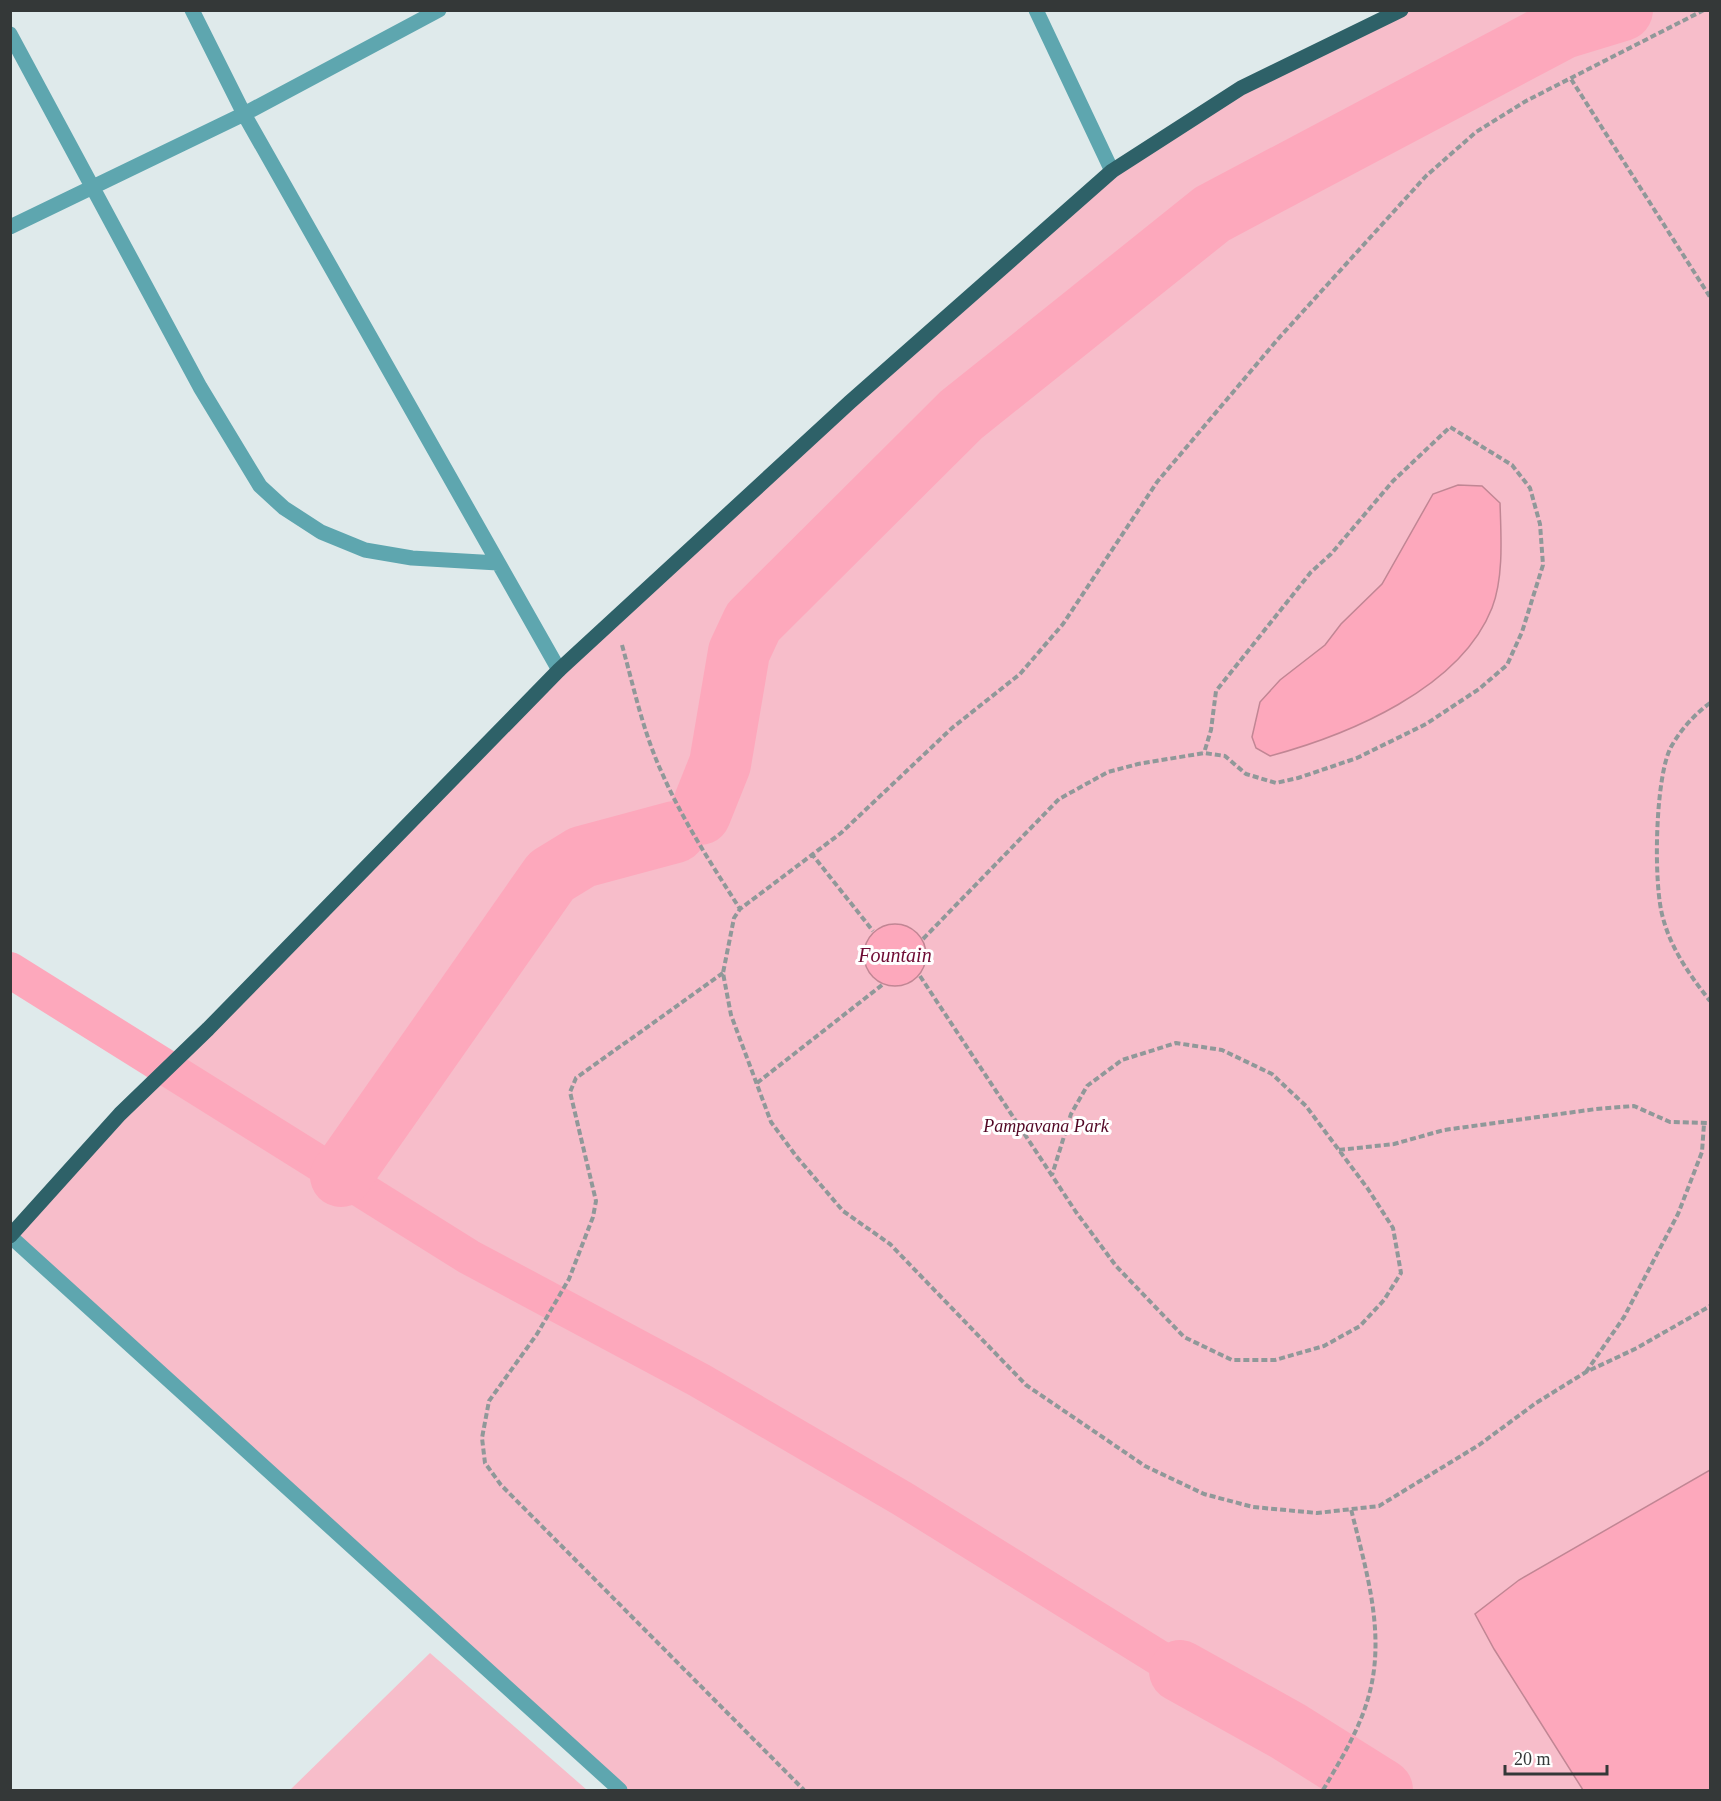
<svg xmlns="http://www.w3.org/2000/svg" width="1721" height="1801" viewBox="0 0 1721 1801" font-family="'Times New Roman',serif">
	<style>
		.green { fill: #f7bdca }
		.water { fill: #fda8bc; stroke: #c18694; stroke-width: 1.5 }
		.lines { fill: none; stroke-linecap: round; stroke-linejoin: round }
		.canal { stroke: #fda8bc; stroke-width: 36 }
		.river { stroke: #fda8bc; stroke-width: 62 }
		.path { stroke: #909899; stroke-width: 4; stroke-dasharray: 6 3; stroke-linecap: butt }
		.street { stroke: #5ea6af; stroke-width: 15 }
		.primary { stroke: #2e6168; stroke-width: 15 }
		.labels { text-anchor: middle; stroke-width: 6; stroke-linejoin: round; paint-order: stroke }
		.park-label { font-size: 18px; font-style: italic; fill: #520724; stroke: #fff }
		.water-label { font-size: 20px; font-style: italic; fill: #6e0a33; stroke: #fff }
	</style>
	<rect width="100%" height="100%" fill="#dfeaeb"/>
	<path class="green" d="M1401,11h309v1779h-1090l-609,-554 548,-566 553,-499 129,-83z
		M430,1653l157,137h-297z"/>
	<path class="water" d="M1458,485l24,1 18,17c1,32 4,74 -8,105 -32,81 -144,127 -222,148l-14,-8 -4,-11 8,-35 20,-22 45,-35 16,-21 41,-40 51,-90z
		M864 955a31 31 0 1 1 62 0a31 31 0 1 1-62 0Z
		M1710,1470v320h-127l-89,-141 -19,-35 44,-34z"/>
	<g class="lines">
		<path class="canal" d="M10,970l459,287 230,123 204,119 277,172"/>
		<path class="river" d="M700,814l20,-50 19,-112 14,-30 208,-207 251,-201 351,-186 59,-18
			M341,1176l210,-300 31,-19 93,-25
			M1180,1671l108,60 94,59"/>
		<path class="path" d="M1704,10l-178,91 -50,31 -50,44 -148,163 -121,143 -94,142 -43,50 -68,54 -111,105 -101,76 -6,9 -11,55 8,42 40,107 25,34 47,55 47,33 136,141 119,81 59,28 49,13 64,6 62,-7 100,-61 57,-42 50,-31 51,-24 73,-42
			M1571,79l139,218
			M622,645c12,43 21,87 40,128 21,48 50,92 78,136
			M1710,703c-15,11 -29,26 -39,44 -16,30 -18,138 -8,171 8,31 28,59 47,83
			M811,853l62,78
			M923,939l136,-140 49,-27 30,-8 66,-11 21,3 21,18 30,9 22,-5 59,-20 69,-34 53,-35 28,-24 15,-33 21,-67 -3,-41 -10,-36 -18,-23 -62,-38 -57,54 -62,73 -20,18 -95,119 -5,39 -7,23
			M723,973l-147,105 -6,14 26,109 -3,16 -24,62 -32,55 -48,67 -7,37 3,25 16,22 303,305
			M920,976l156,236 40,54 68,71 48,23h43l49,-14 36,-20 24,-26 17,-27 -8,-45 -25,-39 -62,-83 -34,-32 -50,-24 -46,-7 -54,17 -35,26 -16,28 -19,61
			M757,1083l125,-98
			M1339,1150l55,-6 50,-14 152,-21 38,-3 36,16 40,1
			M1586,1372l38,-55 54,-103 24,-62 2,-28
			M1323,1790c17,-29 37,-61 46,-95 17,-62 -3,-125 -18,-186"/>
		<path class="street" d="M192,10l52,104 315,556
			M1036,10l76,161
			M10,34l190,353 60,99 24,22 37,24 44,18 47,8 86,5
			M10,227l234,-113 195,-104
			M10,1236l610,554"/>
		<path class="primary" d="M10,1236l110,-122 88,-85 351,-359 291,-268 262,-231 129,-83 160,-78"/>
	</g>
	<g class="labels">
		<g class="park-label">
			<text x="1046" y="1132">Pampavana Park</text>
		</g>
		<g class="water-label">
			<text x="895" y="962">Fountain</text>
		</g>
	</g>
	<rect width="1721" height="1801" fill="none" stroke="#343838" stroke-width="24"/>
	<path d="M1505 1765v9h102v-9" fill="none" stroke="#343838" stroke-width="3"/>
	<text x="1514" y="1765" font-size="18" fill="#343838" stroke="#ffffff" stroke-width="4.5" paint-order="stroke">20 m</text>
</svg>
